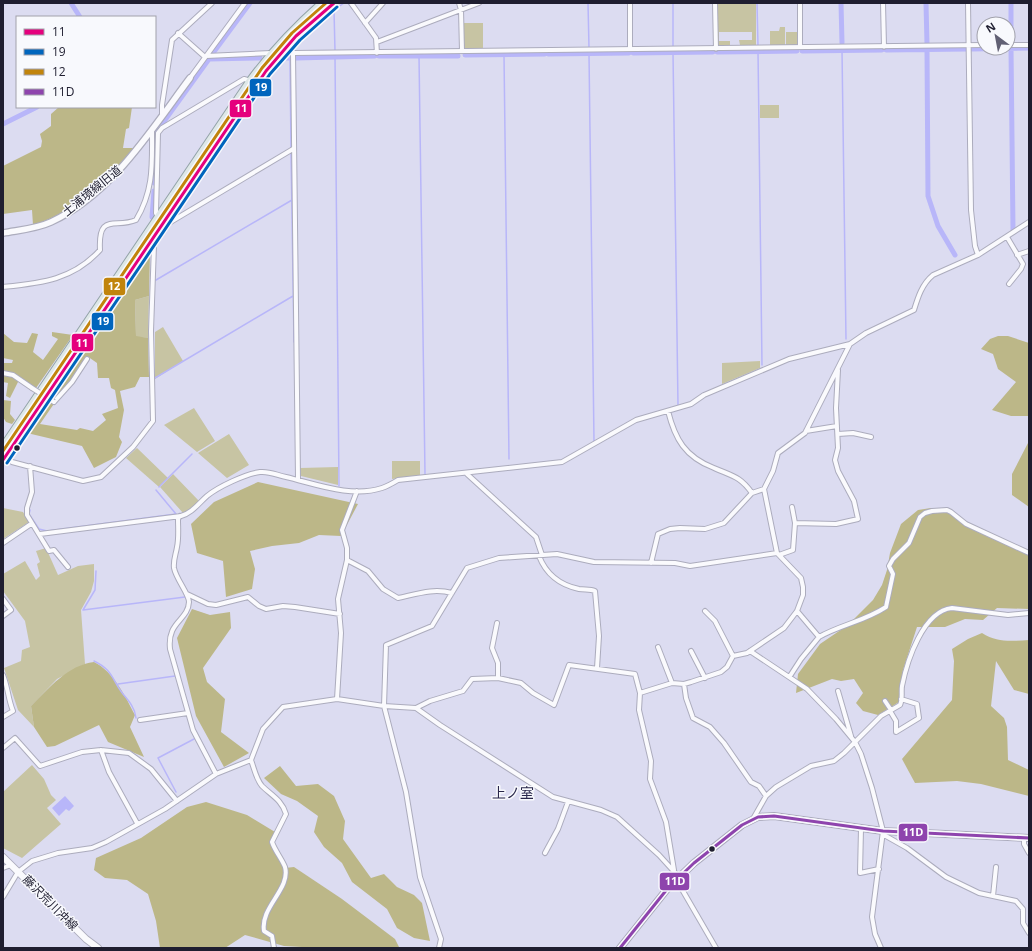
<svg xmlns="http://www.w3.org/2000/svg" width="1032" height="951" viewBox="0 0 1032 951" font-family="'Open Sans','Noto Sans JP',sans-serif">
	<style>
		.green { fill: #c7c4a3 }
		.forest { fill: #bcb788; fill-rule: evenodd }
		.water { fill: #b8b6f9 }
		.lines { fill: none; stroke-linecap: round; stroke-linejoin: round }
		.stream { stroke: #b8b6f9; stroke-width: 1.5 }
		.canal { stroke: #b8b6f9; stroke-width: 5 }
		.minor-casing { stroke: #acacbd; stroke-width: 6 }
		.tertiary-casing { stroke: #acacbd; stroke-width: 8 }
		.secondary-casing { stroke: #acacbd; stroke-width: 8 }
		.primary-casing { stroke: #94a4a9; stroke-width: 9 }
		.minor { stroke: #fafafd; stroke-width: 4 }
		.tertiary { stroke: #fafafd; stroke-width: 5.5 }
		.secondary { stroke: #fafafd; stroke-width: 6 }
		.primary { stroke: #dfe8e8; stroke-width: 7 }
		.minor-bridge-casing { stroke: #acacbd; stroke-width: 6; stroke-linecap: butt }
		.minor-bridge { stroke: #fafafd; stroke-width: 4 }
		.bus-1-casing { stroke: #f8f9fd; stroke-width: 6 }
		.bus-2-casing { stroke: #f8f9fd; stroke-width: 6 }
		.bus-3-casing { stroke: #f8f9fd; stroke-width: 6 }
		.bus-4-casing { stroke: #f8f9fd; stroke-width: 6 }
		.bus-1 { stroke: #e5007d; stroke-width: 3 }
		.bus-2 { stroke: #0065bd; stroke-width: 3 }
		.bus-3 { stroke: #c1840c; stroke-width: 3 }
		.bus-4 { stroke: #8e44ad; stroke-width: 3 }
		.bus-dot { fill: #1f1e30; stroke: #f8f9fd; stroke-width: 1.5 }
		.labels { text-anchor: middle; stroke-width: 3; stroke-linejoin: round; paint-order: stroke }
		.street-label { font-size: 12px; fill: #1f1e30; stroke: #f8f9fd }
		.quarter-label { font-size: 14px; fill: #29274b; stroke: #f8f9fd }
		.line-badge { stroke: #f8f9fd; stroke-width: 1.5 }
		.badge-label { font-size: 11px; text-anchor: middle; font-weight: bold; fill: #fff }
	</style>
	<rect width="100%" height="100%" fill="#dcdcf1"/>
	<path class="green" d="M716,3h40v42h-16l-1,-5h13v-8h-33v9h11v4l-13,1z
		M463,23h20v26h-19z
		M780,27h5v18h-15v-14h9z
		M786,32h12v13h-12z
		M760,105h19v13h-19z
		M149,296l-1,42 -12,-1 -1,-37z
		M163,327l20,34 -28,18v-47z
		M760,361v7l-38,16v-21z
		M194,408l21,33 -18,11 -33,-27z
		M229,434l20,31 -22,13 -29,-25z
		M137,448l31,30 -9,9 -33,-29z
		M392,461h28v15l-28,3z
		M338,467v18l-37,-9 -1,-8z
		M173,474l26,27 -6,7 -10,5 -23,-26z
		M3,508l20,4 6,10 -26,17z
		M46,548l12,27 20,-9 16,-2v17l-3,11 -10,18 4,54 -28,15 -26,27 3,21 -16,-17 -14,-42 17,-7 1,-11 8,-3 -5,-26 -22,-30v-17l22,-13 11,19 4,-4 -3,-12 3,-2 -4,-11z
		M32,765l12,14 7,16 5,5 -9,8 14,16 -39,34 -19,-10v-56z"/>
	<path class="forest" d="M59,107h73l-3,21 -3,1 -3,19h11c-27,32 -60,65 -101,77l-1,-15 -29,4v-48l38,-19 1,-6 -2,-7 11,-8v-12z
		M150,252l-1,44 -14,4 1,36 12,2 1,39h-9l-5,10 -15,4 4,19 -5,27 3,5 -6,15 -22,11 -12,-22 -55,-13zM87,356l10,7 1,15h11l2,10 4,2 3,18 -16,6 4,6 -13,11 -13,-3 -3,2 -37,-6z
		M52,332l21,3 -37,53 -16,-10 -10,20 -4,-2 2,-13 -5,-1v-19h9l1,-3 -10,-2v-25l11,9 13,1 5,-10 6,1 -5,18 10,8 15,-21 -6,-3z
		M998,336h10l21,7v73h-18l-19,-6 24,-28 -18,-13 -5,-15 -12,-5 9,-10z
		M3,400l8,1 -1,13 5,6 -3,4 -6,-2 -3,-5z
		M1029,428v79l-17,-12v-21l16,-31z
		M258,482l100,22 -17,32 -22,-1 -20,8 -27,3 -22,5 5,18 -3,20 -26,8 -3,-36 -26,-8 -6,-29 23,-22z
		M931,508l13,3 85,43v55l-32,-1 -14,12 -18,-1 -20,8h-28l-14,43 -4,32 -21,13 -15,-4 -7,-8 7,-10 -9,-14 -13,2 -9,-2 -36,14 2,-19 22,-30 28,-19 25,-25 9,-15 5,-15 3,-17 11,-29 17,-14z
		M192,609l18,6 20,-3 1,16 -28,40 4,14 18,17 -4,33 28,21 -25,14 -28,-51 -19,-78z
		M982,633c16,10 29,8 47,7v54l-15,-4 -18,-29 -5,45 13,12 3,9 1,33 21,10v26l-48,-12 -24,-3 -42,2 -13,-24 50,-59 2,-39 -2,-12 16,-10z
		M94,662c20,10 31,34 41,53l-5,12 14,30 -36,-15 -9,-17 -44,21 -8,1 -13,-20 -3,-21c18,-18 37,-41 63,-44z
		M280,766l16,20 22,-2 16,12 11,25 -2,18 28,39 13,-4 13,13 17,8 8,8 8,38 -16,-3 -17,-10 -10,-19 -35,-27 -10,-19 -18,-16 -10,-15 4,-16 -21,-15 -16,-7 -17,-16z
		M206,802l41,13 28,17 -3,10 13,26 9,-1 48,32 53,40 4,8 -79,1 -36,-2 -39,-11 -20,13h-65l-4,-27 -8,-27 -21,-14 -22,-2 -11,-8 2,-12 45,-20 46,-31z"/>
	<path class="water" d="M65,796l9,10 -5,5 -3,-2 -7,7 -7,-8z"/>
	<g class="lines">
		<path class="stream" d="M348,3l9,11
			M588,3l1,45
			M673,3v43
			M757,3l1,43
			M335,51l-1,-41 10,-7
			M758,51l4,314
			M842,51l4,288
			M673,53l5,352
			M589,54l5,387
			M504,55l5,404
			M419,56l6,418
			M335,57l4,429
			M290,58l1,90
			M291,152l3,190
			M156,280l136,-80
			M155,378l138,-82
			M159,487l33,-33
			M30,510l-1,4 10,15 8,2 129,-17 -20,-24
			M96,571l-1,19 -12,20 102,-13
			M94,661c19,9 18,19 29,33 6,7 12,14 13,24
			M118,684l57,-8
			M176,792l-18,-34 36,-19"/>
		<path class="canal" d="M71,3l9,14
			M841,3l1,40
			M926,3l1,41
			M1011,3v39
			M971,49l58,-1
			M1011,49l2,181
			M886,50l81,-1
			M927,50l1,146 10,30 17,29
			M802,51l80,-1
			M717,52l80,-1
			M213,53l37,-50
			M633,53l80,-1
			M548,54l81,-1
			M465,55l80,-1
			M379,56h79
			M285,58h5
			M296,58l79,-2
			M3,124l34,-17
			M154,183l3,-52 52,-72 51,-1
			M152,217l2,-26"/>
		<defs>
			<path id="minor" d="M351,3l25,35 1,15
				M459,3l2,7 1,41
				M630,3v46
				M715,3l1,46
				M800,3v44
				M883,3l1,44
				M968,3l3,207 4,36 3,9
				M365,23l18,-20
				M178,33l27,24
				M377,42l102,-39
				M1008,45h21
				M285,47l8,6 691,-8
				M293,53l5,426
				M206,56l65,-3
				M190,78l55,-75
				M162,115v-10l10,-65 40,-37
				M158,217l-2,-4 2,-80 4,-5 82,-49 7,2
				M1007,237l16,27 -2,5 -12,15
				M1017,255l12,-4
				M3,287c38,-4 70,-7 97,-37 -2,-38 15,-21 36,-30 18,-30 16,-56 16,-89
				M3,373l10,2 19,13
				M54,402l18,-20 15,-23
				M668,411c7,28 17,46 46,57 18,8 26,8 38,25l12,-4
				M806,431l31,-5
				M838,434l15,-1 18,4
				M12,462l71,19 18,-4 32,-30 20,-26 -2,-90 3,-86 15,-22 124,-74
				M30,466l2,26 -5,16v7l22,36 5,-1 14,17
				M467,474l69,63 6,18
				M792,507l3,16
				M180,516l-2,3c0,9 1,19 -1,28 -1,7 -4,13 -3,21 2,11 15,26 15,34 -1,19 -22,19 -19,47l23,81 23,44
				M40,534l141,-18c11,-3 17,-12 26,-20 11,-9 38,-22 53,-24 10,-1 16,3 26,5 30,7 65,21 96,11 6,-2 11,-5 16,-8l164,-18 74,-42 55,-16 13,-9 85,-36 61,-15 16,-11 48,-23c4,-13 8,-26 19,-35l45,-20 51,-33
				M3,543l28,-19
				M779,555l14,-5 2,-27 41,1 22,-5 -4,-18 -16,-30 -3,-11 3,-12 -2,-40 2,-38
				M539,556c7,18 21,29 40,33 6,1 11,0 16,2l4,45 -2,32
				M347,560l21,11 15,18 15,9c19,-4 35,-10 54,-5
				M651,563l7,-29 12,-5 10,-1 25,1 19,-6 28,-30
				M187,594l21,10 8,1 32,-8 11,9 7,3 17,-3 12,1 45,7
				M3,599l8,11 -8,6
				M705,611l10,10 18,35
				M797,611l22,26c21,-12 46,-16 67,-30l7,-33 -4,-8 4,-7 16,-16 11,-26 5,-4 7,-2 15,-1 4,2 15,12 63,29
				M497,623l-5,25 6,15v15
				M658,647l14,36
				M691,651l14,27
				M750,651l57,38 29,30 19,23 6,12 11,34 11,43 -11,86 3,17 6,14
				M3,675c5,12 5,24 10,36l-10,6
				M790,676l11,-17 18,-22
				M684,684l2,14 7,20 17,9 14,16 27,39 8,4 7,10
				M838,691l13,45
				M640,693l32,-10 12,1 7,-2 30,-10 6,-5 6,-11 14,-3 37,-25 13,-17 6,-16v-8l-2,-9 -24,-25 -13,-64 9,-18 5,-18 27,-20 45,-89
				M337,699l4,-66 -3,-34 9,-39v-12l-5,-18 15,-39
				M885,701l6,9
				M416,708l14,-7 33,-10 9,-12 26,-1 23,5 12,10 21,12 15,-40 66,9 5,19 -1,17 12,51 -1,18 16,43 8,48
				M890,711l6,10v11l23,-14 -2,-14 -16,-5
				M140,720l48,-7
				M3,748l12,-10 25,28 42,-14 19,-2 28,3 22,16 26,32
				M101,750l8,22 28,51
				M251,760c3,8 5,19 11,26 9,9 20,14 24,28l-14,28c3,9 10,17 13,25 6,22 -25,40 -21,64l8,5 2,12
				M753,819l13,-23 10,-9 35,-21 23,-5 10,-8 37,-37 19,-11c3,-6 1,-13 2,-19 5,-25 21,-75 50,-78l56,7 21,-2
				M861,829l-1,44 19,-4
				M884,835l23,13 39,29 33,16 37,8 7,8v14l6,10
				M1024,837v7l5,9
				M545,853l13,-24 10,-27
				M3,868l8,-3
				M676,879l40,69
				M993,896l3,-29
				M3,897l15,-25 14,-11 26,-8 34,-5 14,-6 59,-33 51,-35 35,-14 12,-31 20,-22 54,-8 47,7 32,2 24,17 113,72 48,13 16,7 42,38 20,22
				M439,948l2,-9 -21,-62 -14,-85 -22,-86 2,-61 46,-19 35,-58 32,-10 58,-4 37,8 81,1 15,3 87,-13"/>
			<path id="tertiary" d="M3,233c16,-3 33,-4 48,-11 61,-28 100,-92 139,-144"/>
			<path id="secondary" d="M3,857l83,82 12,9
				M620,948l48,-60 26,-25 48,-38 16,-8 16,-1 109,15 146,7"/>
			<path id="primary" d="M3,447l247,-366c21,-29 45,-54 72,-78
				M3,460l263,-389 30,-35 38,-33"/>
		</defs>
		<use href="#minor" class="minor-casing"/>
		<use href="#tertiary" class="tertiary-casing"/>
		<use href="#secondary" class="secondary-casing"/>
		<use href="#primary" class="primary-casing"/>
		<use href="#minor" class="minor"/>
		<use href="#tertiary" class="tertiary"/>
		<use href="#secondary" class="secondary"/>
		<use href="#primary" class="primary"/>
		<defs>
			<path id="minor-bridge" d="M32,388l22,14"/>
		</defs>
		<use href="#minor-bridge" class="minor-bridge-casing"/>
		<use href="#minor-bridge" class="minor-bridge"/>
		<defs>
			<path id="bus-1" d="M3,460l263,-389 30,-35 38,-33"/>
			<path id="bus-2" d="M7,463l263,-389 30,-34 37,-33"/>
			<path id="bus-3" d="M3,451l259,-383 30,-35 34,-30"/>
			<path id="bus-4" d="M620,948l48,-60 26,-25 48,-38 16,-8 16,-1 109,15 146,7"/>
		</defs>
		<use href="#bus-1" class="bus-1-casing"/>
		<use href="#bus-2" class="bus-2-casing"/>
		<use href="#bus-3" class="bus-3-casing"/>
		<use href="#bus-4" class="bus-4-casing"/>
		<use href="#bus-1" class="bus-1"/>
		<use href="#bus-2" class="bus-2"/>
		<use href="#bus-3" class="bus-3"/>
		<use href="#bus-4" class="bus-4"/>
	</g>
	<g class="bus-dot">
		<circle cx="17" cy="448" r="3.5"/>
		<circle cx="712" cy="849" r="3.5"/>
	</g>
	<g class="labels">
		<g class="street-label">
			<text transform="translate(92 191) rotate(-39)" y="4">土浦境線旧道</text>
			<text transform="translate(50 903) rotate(45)" y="4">藤沢荒川沖線</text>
		</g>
		<g class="quarter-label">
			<text x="513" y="798">上ノ室</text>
		</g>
	</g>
	<g class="line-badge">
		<rect x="249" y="78" width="23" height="19" rx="4" fill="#0065bd"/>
		<rect x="229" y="99" width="23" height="19" rx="4" fill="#e5007d"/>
		<rect x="103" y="277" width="23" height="19" rx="4" fill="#c1840c"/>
		<rect x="91" y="312" width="23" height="19" rx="4" fill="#0065bd"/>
		<rect x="71" y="333" width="23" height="19" rx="4" fill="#e5007d"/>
		<rect x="898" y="823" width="30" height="19" rx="4" fill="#8e44ad"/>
		<rect x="659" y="872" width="31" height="19" rx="4" fill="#8e44ad"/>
	</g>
	<g class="badge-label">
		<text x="261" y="91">19</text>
		<text x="241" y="112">11</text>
		<text x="114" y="290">12</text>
		<text x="103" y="325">19</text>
		<text x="82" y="347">11</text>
		<text x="913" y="836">11D</text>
		<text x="675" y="885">11D</text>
	</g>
	<rect width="1032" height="951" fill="none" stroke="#1f1e30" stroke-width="8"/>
	<rect x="16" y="16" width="140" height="92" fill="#f8f9fd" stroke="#a1a1ab"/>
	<rect x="24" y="29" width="20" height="6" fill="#e5007d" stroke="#a1a1ab"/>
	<text x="52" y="36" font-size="12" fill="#1f1e30">11</text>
	<rect x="24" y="49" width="20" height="6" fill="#0065bd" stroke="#a1a1ab"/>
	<text x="52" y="56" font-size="12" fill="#1f1e30">19</text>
	<rect x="24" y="69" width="20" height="6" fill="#c1840c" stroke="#a1a1ab"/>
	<text x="52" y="76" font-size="12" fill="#1f1e30">12</text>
	<rect x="24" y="89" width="20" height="6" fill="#8e44ad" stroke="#a1a1ab"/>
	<text x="52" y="96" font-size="12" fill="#1f1e30">11D</text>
	<g transform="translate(996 36) rotate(328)"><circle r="19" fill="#f8f9fd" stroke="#a1a1ab"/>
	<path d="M0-3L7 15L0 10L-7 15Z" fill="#616074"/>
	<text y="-6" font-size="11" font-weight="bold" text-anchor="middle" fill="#1f1e30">N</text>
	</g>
</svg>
